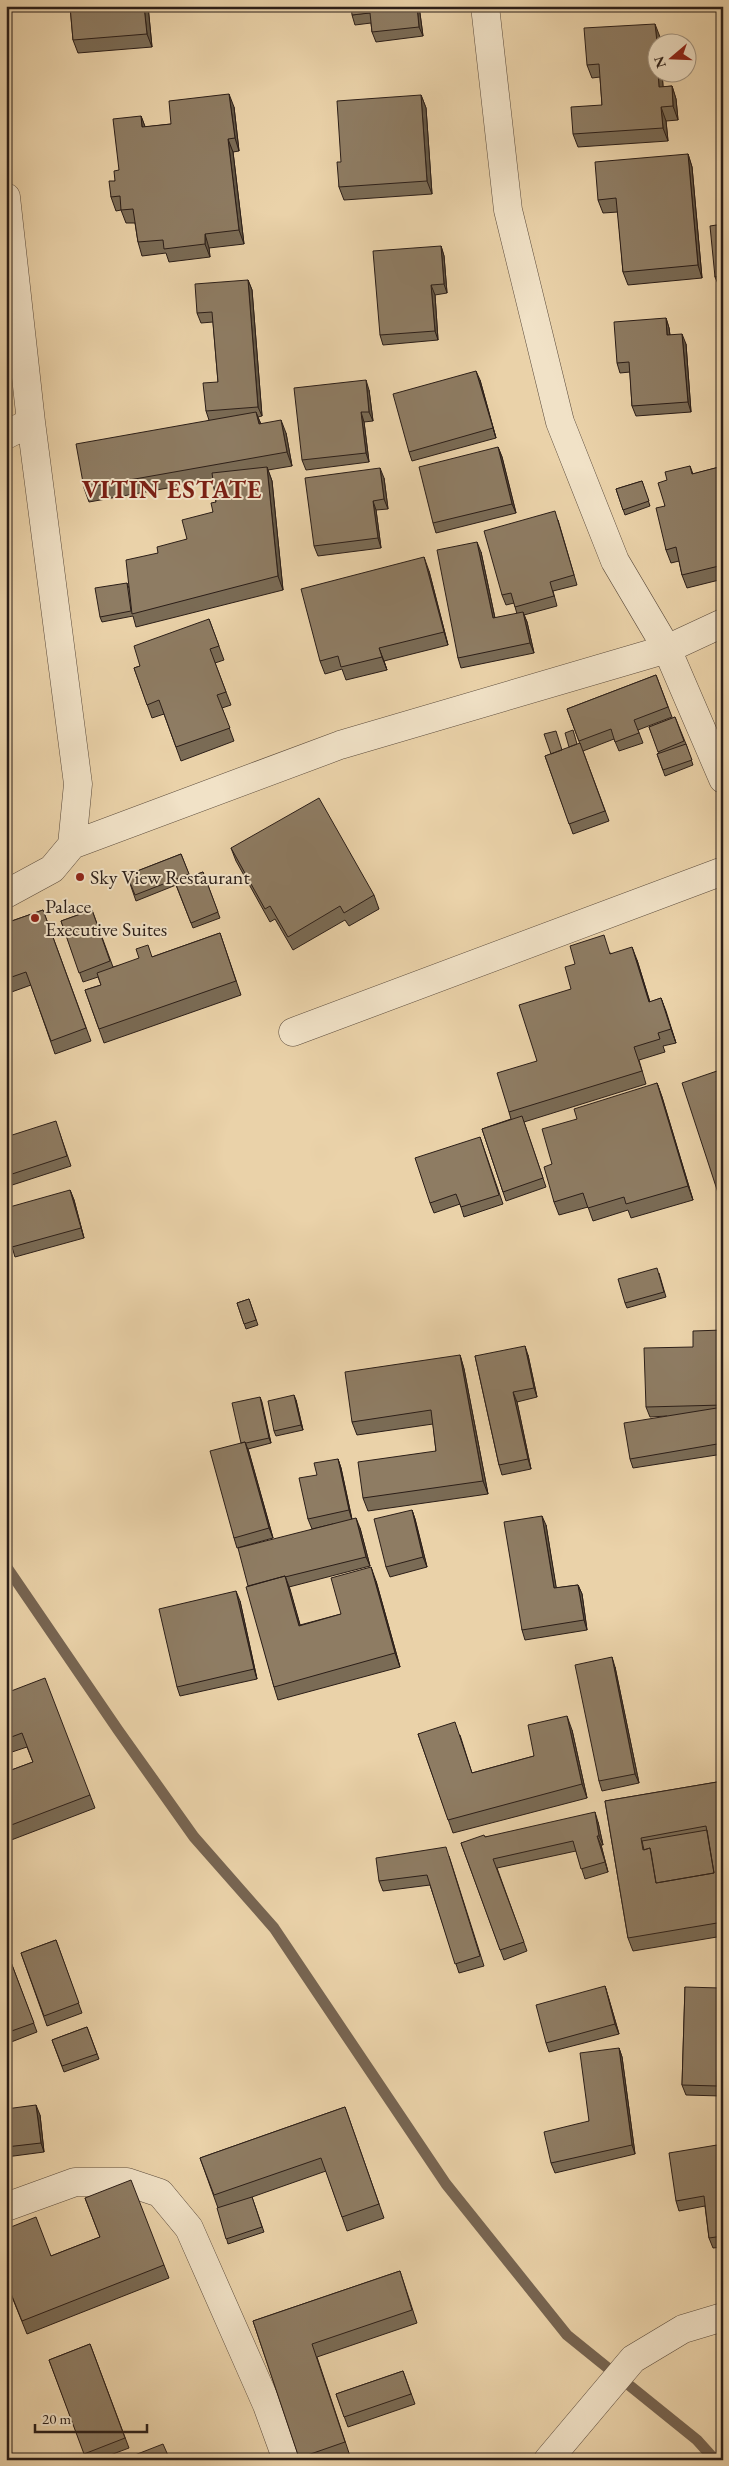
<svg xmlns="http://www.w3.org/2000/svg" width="729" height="2466" viewBox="0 0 729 2466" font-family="'EB Garamond',serif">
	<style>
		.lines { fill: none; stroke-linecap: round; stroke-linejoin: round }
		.stream { stroke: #776552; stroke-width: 11 }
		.minor-casing { stroke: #5b4b3c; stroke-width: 29 }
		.minor { stroke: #f1e2c7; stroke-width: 28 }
		.wall { fill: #7a6b55; stroke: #2b1e18 }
		.shaded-wall { fill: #635745; stroke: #2b1e18 }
		.building { fill: #8e7c63; stroke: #2b1e18; fill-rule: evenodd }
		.poi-dot { fill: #8f2418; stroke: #f1e2c7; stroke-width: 2 }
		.labels { text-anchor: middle; stroke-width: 4; stroke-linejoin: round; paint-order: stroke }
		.poi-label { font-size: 20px; fill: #2b1e18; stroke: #f1e2c7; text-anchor: start }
		.district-label { font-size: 25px; font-weight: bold; letter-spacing: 1px; fill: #7a1f14; stroke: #f1e2c7 }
	</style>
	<rect width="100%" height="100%" fill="#ead2a9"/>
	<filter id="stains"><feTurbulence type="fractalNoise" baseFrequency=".004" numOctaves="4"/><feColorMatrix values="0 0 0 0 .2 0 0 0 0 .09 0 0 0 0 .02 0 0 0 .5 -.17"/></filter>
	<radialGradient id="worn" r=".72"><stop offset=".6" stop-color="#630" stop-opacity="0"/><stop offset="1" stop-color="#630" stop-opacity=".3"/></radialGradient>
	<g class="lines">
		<path class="stream" d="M6,1566l112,164 76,107 80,91 172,256 121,151 130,105 18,20"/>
		<defs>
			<path id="minor" d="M485,6l23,204 52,212 55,139 52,88 56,130
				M6,197l25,225 47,362 -6,61 -20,24 -46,25
				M6,435l25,-13
				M72,845l268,-100 327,-96 56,-26
				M293,1032l430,-161
				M6,2207l69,-25h52l33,11 29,35 78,177 20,55
				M548,2460l85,-101 50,-30 40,-12"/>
		</defs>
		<use href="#minor" class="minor-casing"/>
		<use href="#minor" class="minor"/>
	</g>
	<path class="wall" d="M70,6h78l4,41 -74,6 -5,-13z
		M419,6l4,30 -47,6 -4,-10 -1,-9 -16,2 -3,-10z
		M660,37l3,50 9,-1 4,13 2,21 -12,1 2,20 -90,6 -5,-13 29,-29 -2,-28 -8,1 -5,-13z
		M421,95l5,13 6,86 -88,6 -5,-13 2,-25z
		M234,107l5,44 -6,1 11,92 -35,4 1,9 -41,5 -3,-9 -24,3 -4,-14 -3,-19h-9l-5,-13 -5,1 -5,-14 4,-16 26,-65 4,11 26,-3z
		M688,154l4,13 10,111 -74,7 -5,-13 -5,-60 -15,1 -5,-13z
		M723,224v62h-4l-4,-9z
		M441,246l3,10 3,37 -12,2 3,45 -55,5 -3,-10z
		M248,280l4,10 10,126 -4,1 3,7 25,9 6,33 -24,4 4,11 11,109 -147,37 -3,-11 -31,6 -2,-5 27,-34 2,5 29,-35 29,-14 26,-27 3,-10 -3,-22 -124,22 -5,-14 125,-68 -3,-9 12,-29 -5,-60 -12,1 -4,-10z
		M666,318l3,10 1,7 16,9 5,68 -55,4 -4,-10 -2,-34 -10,1 -3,-10z
		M480,380l16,58 -84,23 -3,-9z
		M369,390l4,31 -9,1 5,40 -63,8 -4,-10z
		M498,447l4,10 14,56 -80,20 -3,-10z
		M690,466l3,8 30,-8v113l-36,9 -5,-13 -3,-14 -8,2 -5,-13 -1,-44 2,-26z
		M384,478l4,31 -12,1 5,38 -63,8 -4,-10z
		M642,481l8,25 -25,9 -9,-26z
		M558,520l19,65 -24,6 4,15 -33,9 3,7 7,31 -73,15 -3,-10 23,-106 14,66 22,-4 -3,-11 -8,2 -4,-10z
		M429,571l19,74 -64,16 3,9 -41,10 -4,-11 -17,5 -5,-13z
		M209,619l15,41 -9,3 16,42 -9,3 12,33 -53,20 -17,-47 -12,4 -18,-50 6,-2z
		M656,675l16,42 -34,13 5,13 -24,8 -5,-12 -31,12 26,70 -36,13 -28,-78 35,-12 -13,-35z
		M675,717l11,27 7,21 -28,11 -8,-22 2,-1 -10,-26z
		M231,848l143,47 5,14 -30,17 -4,-6 -52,30 -18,-31 -5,3 -34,-61z
		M181,854l9,23 13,-5 17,46 -27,10 -17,-43 -40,16 -9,-26z
		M43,910l48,131 -36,13 -24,-69 -25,9v-71z
		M92,910l21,57 39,-10 68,-24 21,62 -137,48 -19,-53 16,-5 -3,-8 -15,5 -22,-61z
		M610,953l27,7 13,42 11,-4 15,45 -13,3 2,6 -26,8 7,24 -122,38 22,65 -40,14 -24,-72 29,-10 -2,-7 28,-51 34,-72z
		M657,1083l5,14 31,103 -62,18 -3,-8 -35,11 -5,-14 -29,8 -5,-13 -2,-38 25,-45z
		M59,1131l12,35 -65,21v-50z
		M480,1137l23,67 -39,13 -4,-13 -26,9 -4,-10z
		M70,1190l4,10 10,38 -69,19 -3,-10z
		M659,1273l7,24 -39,11 -2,-5z
		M249,1299l9,26 -12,4 -9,-26z
		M723,1330v124l-90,14 -3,-9 37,-43 -17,1 -4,-10 47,-60z
		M460,1355l4,14 24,125 -120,17 -5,-13 73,-47 -3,-27 -76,11 -5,-13z
		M528,1355l9,42 -20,5 14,67 -29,6 -3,-10 -24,-109z
		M260,1397l11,46 -23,6 25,89 -36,10 -3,-10 7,-95z
		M296,1400l7,30 -27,6 -2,-5z
		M338,1459l3,9 11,51 8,9 10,38 -81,21 11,38 41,-11 35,-33 24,86 -122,33 -4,-13 -26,-101 85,-62 -21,5 -4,-10 9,-44z
		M412,1510l3,9 12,48 -37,10 -4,-10z
		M546,1525l10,63 22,-3 4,9 5,36 -62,10 -3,-10z
		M240,1601l17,78 -77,17 -3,-9z
		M615,1667l24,116 -37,8 -3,-10z
		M6,1693l84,102 5,13 -89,34v-70l27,-10 -6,-15 -21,7z
		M572,1730l15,68 -134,35 -35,-99 42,1 12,38 62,-17z
		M723,1781v155l-90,15 -5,-13 -23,-137z
		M598,1822l5,23h-2l7,27 -23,7 -9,-28 -79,17 30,83 -23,9 -43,-117 24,-6z
		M449,1856l35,110 -25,7 -29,-88 -47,6 -4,-10z
		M56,1940l26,73 -35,13 -26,-73z
		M9,1957l28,75 -31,12v-86z
		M605,1986l3,10 11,38 -70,18 -3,-9z
		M685,1987l36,109 -35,-1 -4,-10z
		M87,2027l12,32 -35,13 -12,-32z
		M619,2048l3,9 13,97 -80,19 -4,-10 38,-42z
		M345,2107l39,111 -37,13 -21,-60 -74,26 12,35 -36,12 -10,-36 -18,-50z
		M6,2109l34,6 4,37 -38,5z
		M723,2144v103l-10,1 -4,-10 -4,-32 -26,5 -3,-10z
		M85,2198l79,67 5,13 -142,56 -21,-52v-53l45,27 49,-19z
		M400,2271l17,52 -100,34 33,99 -13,4h-37l-47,-139z
		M90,2344l39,104 -32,12h-10l-38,-100z
		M403,2371l12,33 -67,23 -12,-33z"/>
	<path class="shaded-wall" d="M144,6h4l4,41 -5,-13z
		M417,6h2l4,30 -4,-9z
		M655,24l5,13 1,5h-4z
		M658,72h4l2,28 -5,-13z
		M672,86l4,13 2,21 -5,-14z
		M229,94l5,13 5,44 -4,-13z
		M421,95l5,13 6,86 -5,-13z
		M661,107l5,14 2,20 -5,-13z
		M141,116l5,13 -4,-2z
		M228,139l5,13 11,92 -5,-14z
		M688,154l4,13 10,111 -4,-13z
		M205,234l4,14 1,9 -5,-13z
		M441,246l3,10 3,37 -3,-9z
		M248,280l4,10 10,126 -4,-9z
		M431,285l4,10 3,45 -3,-9z
		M666,318l3,10 2,17 -4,-10z
		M682,334l4,10 5,68 -3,-10z
		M476,371l4,9 16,58 -3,-10z
		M366,380l3,10 4,31 -4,-9z
		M256,412l5,13 -2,-1z
		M361,412l3,10 5,40 -3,-9z
		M281,420l5,13 6,33 -5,-14z
		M498,447l4,10 14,56 -4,-9z
		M267,467l5,14 11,109 -5,-14z
		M380,468l4,10 4,31 -4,-10z
		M373,501l3,9 5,38 -3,-10z
		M477,542l4,10 16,76 -4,-10z
		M424,557l5,14 19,74 -4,-13z
		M523,612l4,10 7,31 -4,-10z
		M379,648l5,13 3,9 -5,-13z
		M632,947l5,13 17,56 -5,-14z
		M661,998l5,13 10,32 -5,-14z
		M657,1083l5,14 31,103 -5,-14z
		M70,1190l4,10 10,38 -3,-10z
		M525,1346l3,9 9,42 -3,-9z
		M460,1355l4,14 24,125 -5,-13z
		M513,1392l4,10 14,67 -3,-10z
		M294,1395l2,5 7,30 -2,-5z
		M260,1397l2,5 9,41 -2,-5z
		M245,1442l4,10 24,86 -4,-10z
		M338,1459l3,9 11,52 -3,-10z
		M412,1510l3,9 12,48 -4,-10z
		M542,1516l4,9 12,73 -4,-10z
		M356,1518l4,10 10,38 -4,-9z
		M371,1567l5,14 24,86 -5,-14z
		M285,1576l5,13 14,50 -5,-13z
		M578,1585l4,9 5,36 -3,-10z
		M236,1591l4,10 17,78 -3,-10z
		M612,1657l3,10 24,116 -4,-9z
		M567,1716l5,14 15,68 -5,-14z
		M595,1812l3,10 5,23 -4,-9z
		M597,1836l4,9 7,27 -3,-10z
		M605,1986l3,10 11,38 -4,-10z
		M720,1988l3,9 -2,99 -4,-10z
		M619,2048l3,9 13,97 -3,-9z
		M36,2105l4,10 4,37 -3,-9z"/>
	<path class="building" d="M70,6h74l3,28 -74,6z
		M351,6h66l2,21 -47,5 -2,-19 -18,2z
		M655,24l2,18 -1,30h2l1,15 13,-1 1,20 -12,1 2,21 -90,6 -2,-27 31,-2 -3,-41 -12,1 -3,-37z
		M229,94l6,44 -7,1 11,91 -34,4v10l-41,5 -1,-9 -25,2 -5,-33 -12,1 -1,-14 -9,1 -2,-16h6l-1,-10 5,-1 -6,-51 28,-3 1,11 29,-3 -2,-23z
		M421,95l6,86 -88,6 -2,-25h4l-4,-61z
		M688,154l10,111 -75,7 -7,-74 -18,2 -3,-38z
		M723,224v52l-8,1 -5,-51z
		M441,246l3,38 -13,1 4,46 -55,4 -7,-84z
		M248,280l10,127 -52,4 -3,-28 15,-1 -6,-70 -15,1 -2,-29z
		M666,318l1,17 15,-1 6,68 -56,4 -3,-44 -12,1 -3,-41z
		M476,371l17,57 -84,24 -16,-58z
		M366,380l3,32h-8l5,41 -64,7 -8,-72z
		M256,412l3,12 22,-4 6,32 -203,36 -8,-44z
		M498,447l14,57 -79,19 -14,-56z
		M690,466l2,8 31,-8v99l-41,10 -6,-28 -10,3 -10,-42 9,-2 -7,-23 9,-3 -2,-8z
		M267,467l11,109 -146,38 -6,-54 32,-7 -1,-6 30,-8 -5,-19 31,-8 -2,-9 5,-1 -4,-29z
		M380,468l4,31 -11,2 5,37 -64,8 -9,-68z
		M642,481l7,20 -26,9 -7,-21z
		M555,511l19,64 -24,7 4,14 -39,11 -4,-14 -9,2 -18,-64z
		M477,542l16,76 30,-6 7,31 -72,15 -21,-108z
		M424,557l20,75 -65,16 3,9 -41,10 -3,-11 -18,5 -19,-72z
		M127,583l4,28 -31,6 -5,-29z
		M209,619l10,27 -9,3 16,43 -9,3 13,33 -54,19 -17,-47 -12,5 -13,-37 6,-2 -6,-20z
		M723,651v9l-3,-8z
		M656,675l12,32 -34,13 5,13 -24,9 -4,-13 -32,12 -12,-32z
		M675,717l9,24 -26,11 -9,-25z
		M573,730l4,14 -8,3 -4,-14z
		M556,731l6,19 -11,4 -7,-20z
		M580,743l25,68 -36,13 -24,-68z
		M686,744l6,16 -29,10 -6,-16z
		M319,798l55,97 -30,18 -4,-7 -52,31 -18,-31 -5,3 -34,-61z
		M181,854l8,20 -54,21 -8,-20z
		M203,872l15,40 -27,11 -16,-41z
		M43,910l43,118 -35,13 -25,-69 -20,7v-56z
		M92,910l18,51 -31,12 -18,-52z
		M220,933l16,48 -137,48 -14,-39 16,-5 -4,-12 42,-15 -3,-9 12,-4 4,12z
		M604,935l6,19 22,-7 17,55 12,-4 10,31 -13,4 2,6 -26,8 8,24 -133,41 -12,-39 40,-12 -18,-56 52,-16 -6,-22 10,-3 -5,-18z
		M717,1071l6,16v121l-41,-125z
		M657,1083l31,103 -62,18 -2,-7 -36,11 -5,-15 -29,9 -10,-35 8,-3 -10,-35 35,-10 -3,-10z
		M522,1116l21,62 -40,14 -21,-63z
		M56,1121l11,35 -61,20v-39z
		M480,1137l19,58 -38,12 -5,-13 -26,9 -15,-45z
		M70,1190l11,38 -69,19 -6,-19v-20z
		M657,1268l7,24 -39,11 -7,-24z
		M249,1299l7,21 -12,4 -7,-21z
		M723,1330v75l-77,2 -2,-59 49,-1v-16z
		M525,1346l9,42 -21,4 15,67 -29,6 -24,-109z
		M460,1355l23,126 -120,17 -5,-36 78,-11 -5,-41 -79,12 -7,-50z
		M294,1395l7,30 -27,6 -6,-30z
		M260,1397l9,41 -23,5 -1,-1 -4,1 -9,-40z
		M723,1407v36l-93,16 -6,-36z
		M245,1442l24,86 -35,10 -24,-87z
		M338,1459l11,51 -41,9 -9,-41 18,-3 -3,-12z
		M412,1510l11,47 -37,10 -12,-48z
		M542,1516l12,72 24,-3 6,35 -62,10 -18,-108z
		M356,1518l10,39 -81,20v-1l-37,10 -10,-38z
		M371,1567l24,86 -121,34 -28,-100 39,-11 14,50 42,-12 -10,-36z
		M236,1591l18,78 -77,18 -18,-78z
		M612,1657l23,117 -36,7 -24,-116z
		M45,1678l45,117 -84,32v-55l27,-10 -11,-29 -16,6v-46z
		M567,1716l15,68 -134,36 -30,-86 37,-12 17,51 62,-17 -6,-31z
		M723,1781v141l-95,16 -23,-137zM706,1826l8,47 -58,10 -6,-35 -7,2 -2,-12z
		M595,1812l4,24h-2l8,26 -24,7 -8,-28 -80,18 31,83 -24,8 -39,-107 23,-8 1,2z
		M707,1830l7,43 -58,10 -5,-31 -1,-4 -6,2 -2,-9z
		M446,1847l34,109 -25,8 -28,-89 -48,6 -3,-23z
		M56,1940l23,63 -35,13 -23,-63z
		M9,1957l25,66 -28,10v-75z
		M605,1986l10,38 -69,19 -10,-38z
		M685,1987l35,1 -3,98 -35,-1z
		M87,2027l10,27 -35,12 -10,-26z
		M619,2048l13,97 -81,18 -7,-31 45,-11 -9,-68z
		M36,2105l5,38 -35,4v-38z
		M345,2107l34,97 -37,13 -21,-59 -107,37 -14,-37z
		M723,2144v92l-14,2 -5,-42 -28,5 -7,-48z
		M131,2180l33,85 -142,56 -16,-40v-52l30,-12 15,39 49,-19 -15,-39z
		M252,2197l10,30 -36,12 -9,-31z
		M400,2271l12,39 -100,34 33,98 -46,16 -46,-137z
		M90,2344l35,94 -41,16 -35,-94z
		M403,2371l8,23 -67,23 -8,-23z
		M163,2444l7,16h-48z"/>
	<g class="poi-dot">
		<circle cx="80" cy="877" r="5"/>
		<circle cx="35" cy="918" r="5"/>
	</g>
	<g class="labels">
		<g class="poi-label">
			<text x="90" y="884">Sky View Restaurant</text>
			<text x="45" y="913">Palace<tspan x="45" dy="23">Executive Suites</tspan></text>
		</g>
		<g class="district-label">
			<text x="172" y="498">VITIN ESTATE</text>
		</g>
	</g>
	<rect width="729" height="2466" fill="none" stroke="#ead2a9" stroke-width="25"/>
	<rect x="8" y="8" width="714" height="2451" fill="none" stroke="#2b1e18" stroke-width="2.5"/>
	<rect x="12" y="12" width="704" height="2441" fill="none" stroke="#2b1e18"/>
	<g transform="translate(672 58) rotate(251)"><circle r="24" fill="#f1e2c7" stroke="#a29481"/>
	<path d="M0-4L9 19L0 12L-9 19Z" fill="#8f2418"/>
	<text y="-8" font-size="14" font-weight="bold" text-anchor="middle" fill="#2b1e18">N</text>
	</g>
	<path d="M35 2424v8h112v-8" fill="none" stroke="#2b1e18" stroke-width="2.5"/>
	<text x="42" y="2424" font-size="15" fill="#2b1e18" stroke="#f1e2c7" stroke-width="4" paint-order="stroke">20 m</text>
	<rect width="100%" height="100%" filter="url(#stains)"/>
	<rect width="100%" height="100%" fill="url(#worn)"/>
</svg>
